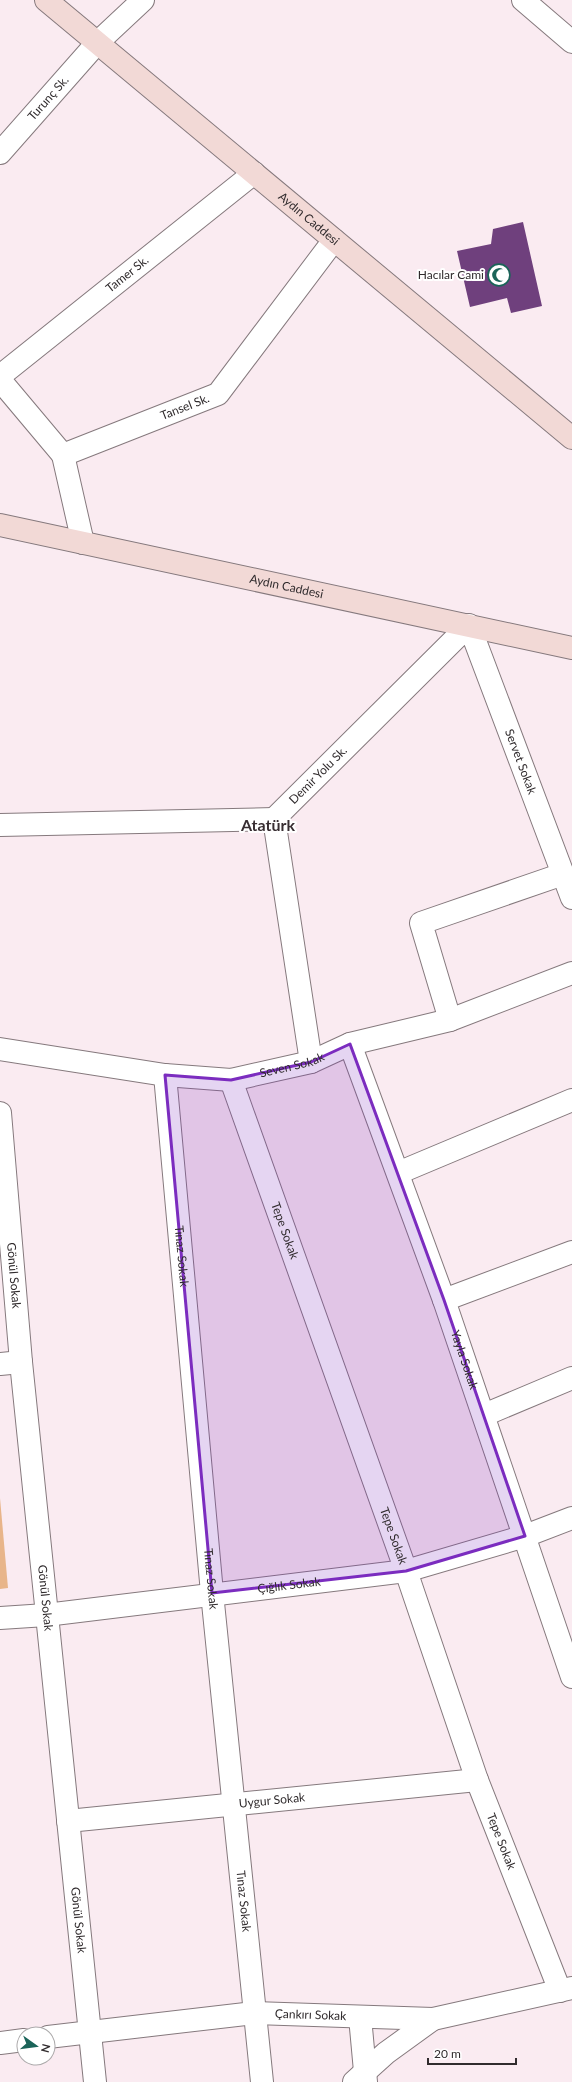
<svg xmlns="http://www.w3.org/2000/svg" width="572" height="2082" viewBox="0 0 572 2082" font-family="Lato,sans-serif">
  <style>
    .green { fill: #e8b58a }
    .building { fill: #6f407d }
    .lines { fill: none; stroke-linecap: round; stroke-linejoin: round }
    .street-casing { stroke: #85797d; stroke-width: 24 }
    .secondary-casing { stroke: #85797d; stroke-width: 24 }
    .street { stroke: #fff; stroke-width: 22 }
    .secondary { stroke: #f2d9d6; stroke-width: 22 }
    .marked { fill: #7b2cbf; fill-opacity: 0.2; stroke: #7b2cbf; stroke-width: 3; stroke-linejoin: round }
    .labels { text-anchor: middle; stroke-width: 4; stroke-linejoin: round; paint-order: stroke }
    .street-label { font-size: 12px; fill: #302b2d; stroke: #fff }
    .poi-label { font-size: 12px; fill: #302b2d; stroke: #fff; text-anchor: end }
    .district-label { font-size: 16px; font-weight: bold; fill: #382e32; stroke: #fff }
  </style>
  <rect width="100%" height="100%" fill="#faebf1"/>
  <path class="green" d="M0,1498L8,1588L0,1589Z"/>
  <path class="building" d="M523,222L542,306L511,313L507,298L470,307L457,251L491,244L493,229Z"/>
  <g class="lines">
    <g class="street-casing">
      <g id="street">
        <path d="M523,0L572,42"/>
        <path id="s1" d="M0,153L97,43L143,0"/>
        <path id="s2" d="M0,376L254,173"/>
        <path id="s3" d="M0,380L63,455L218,394L334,240"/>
        <path d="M63,455L83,543"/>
        <path d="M0,825L274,819"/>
        <path d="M450,1020L421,923L563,874"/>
        <path id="s4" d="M350,1044L444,1300L572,1677"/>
        <path id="s5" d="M0,1049L165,1075L231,1080L311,1062L350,1044L450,1020L572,973"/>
        <path id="s6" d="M311,1062L274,819L469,625L572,898"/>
        <path id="s7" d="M165,1075L212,1593L262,2082"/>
        <path id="s8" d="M231,1080L406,1571L477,1780L560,1991"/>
        <path id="s9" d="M0,1113L21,1362L95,2082"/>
        <path d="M398,1173L572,1100"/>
        <path d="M444,1300L572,1252"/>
        <path d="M0,1364L21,1362"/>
        <path d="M484,1415L572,1378"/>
        <path id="s10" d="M0,1618L46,1615L406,1571L525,1536L572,1518"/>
        <path id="s11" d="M68,1821L477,1780"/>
        <path d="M360,2017L366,2082"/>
        <path id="s12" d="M48,2037L254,2013L433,2019L572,1988"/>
        <path d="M0,2043L24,2040"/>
        <path d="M354,2082L386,2053L433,2019"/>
      </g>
    </g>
    <g class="secondary-casing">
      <g id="secondary">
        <path id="s13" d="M46,0L572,438"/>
        <path id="s14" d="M0,525L572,648"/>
      </g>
    </g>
    <use href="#street" class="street"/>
    <use href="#secondary" class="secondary"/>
  </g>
  <path class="marked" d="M350,1044L444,1300L525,1536L406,1571L212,1593L165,1075L231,1080L311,1062Z"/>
  <defs>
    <g id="mosque-ring" transform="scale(1.15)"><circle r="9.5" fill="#fff" stroke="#1b6459" stroke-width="1.5"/><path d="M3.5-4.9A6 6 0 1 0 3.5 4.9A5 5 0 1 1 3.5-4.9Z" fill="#1b6459"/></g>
  </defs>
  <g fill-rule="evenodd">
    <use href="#mosque-ring" x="499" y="275"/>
  </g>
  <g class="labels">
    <g class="street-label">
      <text dy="4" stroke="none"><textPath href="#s1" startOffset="73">Turunç Sk.</textPath></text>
      <text dy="4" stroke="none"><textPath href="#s13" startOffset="342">Aydın Caddesi</textPath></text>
      <text dy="4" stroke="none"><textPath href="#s2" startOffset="163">Tamer Sk.</textPath></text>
      <text dy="4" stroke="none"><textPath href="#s3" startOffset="229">Tansel Sk.</textPath></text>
      <text dy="4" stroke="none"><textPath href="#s14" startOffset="293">Aydın Caddesi</textPath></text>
      <text dy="4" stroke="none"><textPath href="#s6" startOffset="667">Servet Sokak</textPath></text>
      <text dy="4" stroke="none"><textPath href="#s6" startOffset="308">Demir Yolu Sk.</textPath></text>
      <text dy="4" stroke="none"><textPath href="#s5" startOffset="296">Seven Sokak</textPath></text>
      <text dy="4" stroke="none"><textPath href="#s8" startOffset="160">Tepe Sokak</textPath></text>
      <text dy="4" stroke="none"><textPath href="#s7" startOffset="182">Tınaz Sokak</textPath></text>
      <text dy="4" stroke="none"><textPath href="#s9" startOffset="163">Gönül Sokak</textPath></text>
      <text dy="4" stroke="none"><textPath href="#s4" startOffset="336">Yayla Sokak</textPath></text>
      <text dy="4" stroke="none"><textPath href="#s8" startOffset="484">Tepe Sokak</textPath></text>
      <text dy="4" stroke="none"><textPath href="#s7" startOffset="506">Tınaz Sokak</textPath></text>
      <text dy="4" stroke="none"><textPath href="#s10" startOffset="291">Çığlık Sokak</textPath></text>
      <text dy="4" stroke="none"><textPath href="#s9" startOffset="487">Gönül Sokak</textPath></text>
      <text dy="4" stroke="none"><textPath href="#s11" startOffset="205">Uygur Sokak</textPath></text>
      <text dy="4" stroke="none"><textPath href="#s8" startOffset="808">Tepe Sokak</textPath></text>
      <text dy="4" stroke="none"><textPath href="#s7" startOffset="830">Tınaz Sokak</textPath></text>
      <text dy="4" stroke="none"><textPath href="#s9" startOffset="811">Gönül Sokak</textPath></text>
      <text dy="4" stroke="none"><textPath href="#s12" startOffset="264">Çankırı Sokak</textPath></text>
    </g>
    <g class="poi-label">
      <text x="484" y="279">Hacılar Cami</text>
    </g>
    <g class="district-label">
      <text x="268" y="831">Atatürk</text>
    </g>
  </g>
  <g transform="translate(36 2046) rotate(104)"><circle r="19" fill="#ffffff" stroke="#acaaab"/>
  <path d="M0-3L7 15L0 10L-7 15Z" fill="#1b6459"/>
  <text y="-6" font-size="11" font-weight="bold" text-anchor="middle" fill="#302b2d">N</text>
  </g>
  <path d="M428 2058v6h88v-6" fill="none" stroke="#302b2d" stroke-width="2"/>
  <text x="434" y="2058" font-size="12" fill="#302b2d" stroke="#ffffff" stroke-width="3" paint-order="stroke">20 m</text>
</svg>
